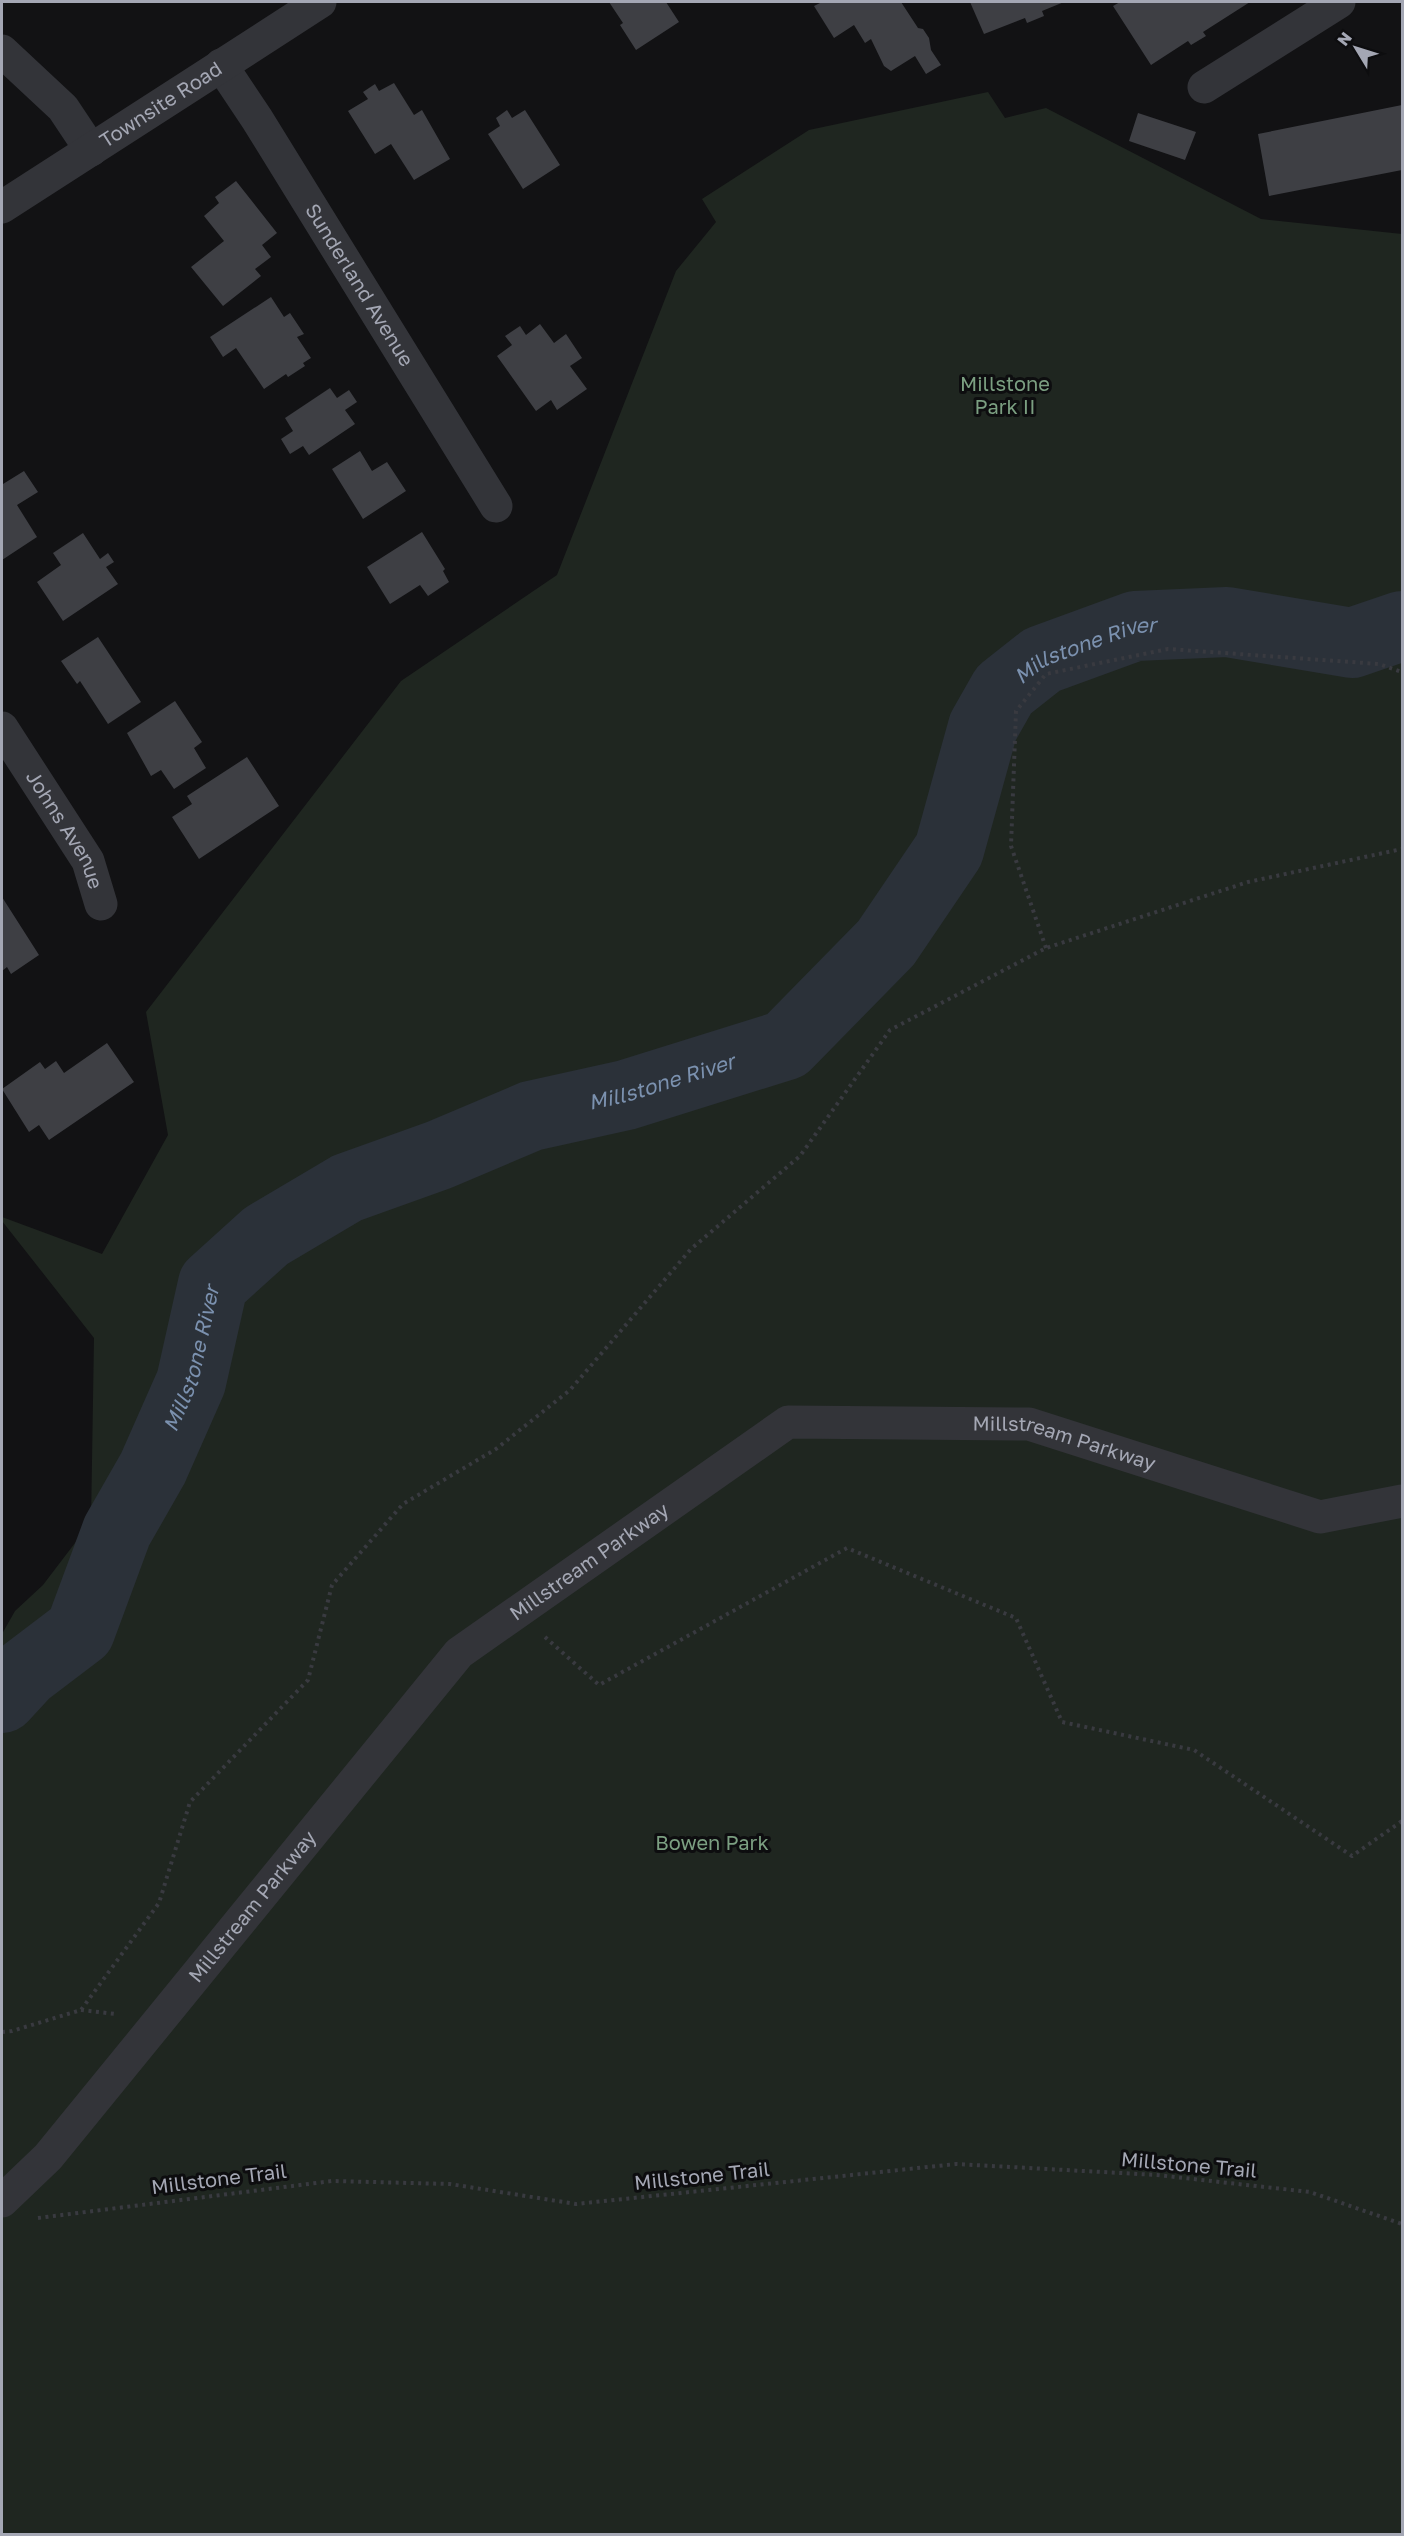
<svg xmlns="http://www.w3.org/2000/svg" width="1404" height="2536" viewBox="0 0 1404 2536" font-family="'Golos Text',sans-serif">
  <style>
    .green { fill: #1f2620 }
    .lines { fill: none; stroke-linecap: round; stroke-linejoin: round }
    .river { stroke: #2b3139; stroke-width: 70 }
    .building { fill: #3e3f44 }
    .path { stroke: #393a40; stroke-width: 4; stroke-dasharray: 3 4.5; stroke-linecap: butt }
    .minor { stroke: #333439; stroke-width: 33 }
    .labels { text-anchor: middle; stroke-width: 6; stroke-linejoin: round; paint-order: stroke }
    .street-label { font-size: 20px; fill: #a4a7b4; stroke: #0d0d0f }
    .park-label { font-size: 20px; fill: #7b9f81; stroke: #0d0d0f }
    .water-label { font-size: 21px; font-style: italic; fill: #7b91af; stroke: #0d0d0f }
  </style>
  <rect width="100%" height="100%" fill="#121214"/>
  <path class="green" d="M988,92L1005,118L1046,108L1261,219L1402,234V2534H2V1634L15,1611L43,1585L91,1522L94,1338L2,1221V1217L102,1254L168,1135L146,1012L401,681L557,575L676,271L716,222L702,199L809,130Z"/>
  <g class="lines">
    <path class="river" id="s1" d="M2,1698L26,1672L80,1631L117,1531L153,1468L191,1382L213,1284L266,1236L347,1188L439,1155L531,1116L626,1095L786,1045L886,943L949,850L983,727L1004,690L1042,660L1135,626L1227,622L1352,643L1402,626"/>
  </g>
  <path class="building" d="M609,2H666L679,22L636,50L620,25L623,23Z
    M822,2H901L918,28L923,29L929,38L931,50L941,65L926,74L915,56L891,71L884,66L871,39L865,43L854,25L834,38L814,6Z
    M970,2H1064L1042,11L1044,16L1027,23L1025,18L984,34Z
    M1120,2H1250L1203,32L1206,36L1191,45L1188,41L1151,65L1113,6Z
    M394,83L414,115L422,110L450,159L414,180L391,144L375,154L348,111L368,99L363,92L375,84L379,91Z
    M1402,105V170L1269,196L1258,134Z
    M507,110L512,118L525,110L560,165L523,189L488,134L500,126L496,118Z
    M1138,113L1196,132L1185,160L1129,141Z
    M236,181L277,233L262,245L271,257L255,269L261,276L223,306L191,267L224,241L204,216L219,203L215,197Z
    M271,297L284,317L290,313L304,334L297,337L311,358L303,363L305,366L288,377L286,374L264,389L236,348L223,357L210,337Z
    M540,324L554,343L566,334L582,358L570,366L587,389L557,410L551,400L536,411L497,356L512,345L505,336L520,326L526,335Z
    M330,388L337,398L349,390L357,402L345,410L355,424L309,455L303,446L290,454L281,439L293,431L285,418Z
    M360,451L372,471L387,462L406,491L363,519L332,469Z
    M24,471L38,492L17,505L37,537L2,560V480L3,484Z
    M422,532L445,569L443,571L449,582L428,596L420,585L390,604L367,567Z
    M83,533L100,559L108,553L114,562L106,567L118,584L63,621L37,582L61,565L53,553Z
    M98,637L141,702L108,724L80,681L77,684L61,661Z
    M175,701L202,742L194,748L206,768L174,789L161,770L151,776L127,733Z
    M247,757L279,806L199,859L172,817L192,804L187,796Z
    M2,897L39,955L11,974L7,967L2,971Z
    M107,1043L134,1082L49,1140L39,1125L29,1132L2,1089L40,1062L45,1069L56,1061L64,1073Z"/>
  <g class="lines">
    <path class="path" d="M1046,948L1011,846L1016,711L1046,674L1168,649L1379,664L1402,672
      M545,1637L599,1685L847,1548L1016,1618L1062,1722L1194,1750L1352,1856L1402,1821
      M81,2010L116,2014
      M2,2032L12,2031L81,2010L159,1903L190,1802L308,1680L332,1585L403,1504L496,1449L570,1390L691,1249L800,1156L890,1030L1046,948L1248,882L1402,849
      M38,2218L332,2181L450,2184L576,2204L956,2164L1157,2175L1310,2192L1402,2224"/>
    <g class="minor">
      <path d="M2,51L63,108L91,150"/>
      <path id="s2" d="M221,65L257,119L496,506"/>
      <path d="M1204,87L1339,2"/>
      <path id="s3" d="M2,207L320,2"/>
      <path id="s4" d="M2,728L88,861L101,904"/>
      <path id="s5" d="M2,2201L48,2157L459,1653L788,1422L1029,1424L1320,1517L1402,1501"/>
    </g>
  </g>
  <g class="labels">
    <g class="street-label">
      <text dy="7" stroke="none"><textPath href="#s3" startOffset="189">Townsite Road</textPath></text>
      <text dy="7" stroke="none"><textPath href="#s2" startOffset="260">Sunderland Avenue</textPath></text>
      <text dy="7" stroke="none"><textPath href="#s4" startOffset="120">Johns Avenue</textPath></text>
      <text dy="7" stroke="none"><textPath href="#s5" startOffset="1395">Millstream Parkway</textPath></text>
      <text dy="7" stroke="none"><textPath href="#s5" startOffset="873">Millstream Parkway</textPath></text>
      <text dy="7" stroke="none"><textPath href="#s5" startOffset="387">Millstream Parkway</textPath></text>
      <text transform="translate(1189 2165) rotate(5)" y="7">Millstone Trail</text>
      <text transform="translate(702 2176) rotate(-6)" y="7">Millstone Trail</text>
      <text transform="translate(219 2179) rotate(-7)" y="7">Millstone Trail</text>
    </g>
    <g class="park-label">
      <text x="1005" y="391">Millstone<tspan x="1005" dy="23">Park II</tspan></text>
      <text x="712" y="1850">Bowen Park</text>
    </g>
    <g class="water-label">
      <text dy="7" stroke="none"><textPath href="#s1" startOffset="1623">Millstone River</textPath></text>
      <text dy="7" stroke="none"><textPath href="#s1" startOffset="975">Millstone River</textPath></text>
      <text dy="7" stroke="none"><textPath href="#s1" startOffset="399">Millstone River</textPath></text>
    </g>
  </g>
  <rect width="1404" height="2536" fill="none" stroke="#a4a7b4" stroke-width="6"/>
  <g transform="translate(1356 48) rotate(308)" stroke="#0d0d0f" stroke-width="4.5" paint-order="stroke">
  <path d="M0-4.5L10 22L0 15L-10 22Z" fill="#a4a7b4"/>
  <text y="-9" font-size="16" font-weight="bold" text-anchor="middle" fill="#a4a7b4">N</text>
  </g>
</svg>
